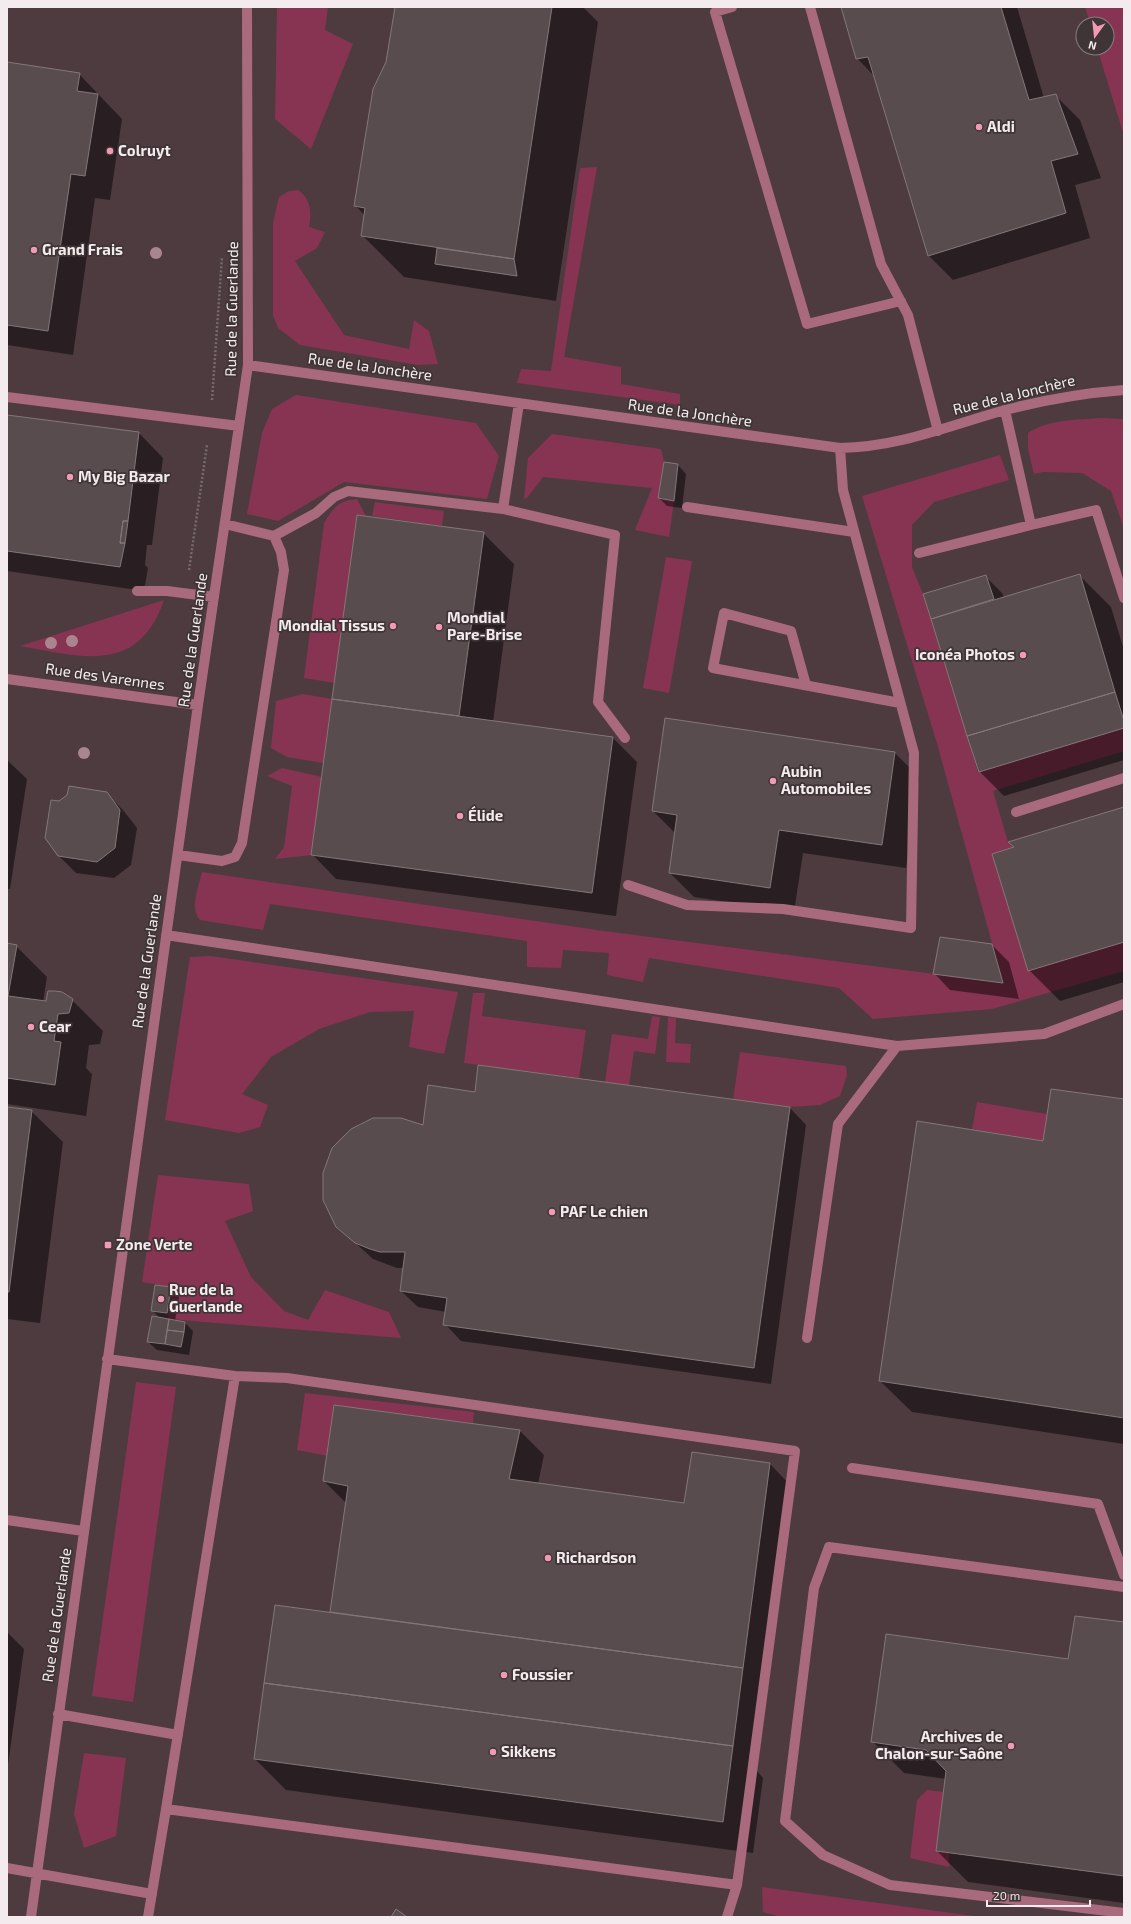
<svg xmlns="http://www.w3.org/2000/svg" width="1131" height="1924" viewBox="0 0 1131 1924" font-family="'Exo 2',sans-serif">
  <style>
    .built { fill: #4d3b40 }
    .green { fill: #873452 }
    .shadow { fill: #0007 }
    .building { fill: #584c4f; stroke: #84777a }
    .lines { fill: none; stroke-linecap: round; stroke-linejoin: round }
    .path { stroke: #756b6d; stroke-width: 2.5; stroke-dasharray: 2 2; stroke-linecap: butt }
    .minor { stroke: #aa6a7e; stroke-width: 10 }
    .tree { fill: #a9868f }
    .poi-dot { fill: #f19ab4; stroke: #3f3436; stroke-width: 1.5 }
    .labels { text-anchor: middle; stroke-width: 3.5; stroke-linejoin: round; paint-order: stroke }
    .poi-label { font-size: 15px; font-weight: bold; fill: #f3ebed; stroke: #3f3436; text-anchor: start }
    .street-label { font-size: 15px; fill: #f3ebed; stroke: #3f3436 }
  </style>
  <rect width="100%" height="100%" fill="#3f3436"/>
  <path class="built" d="M7,7H1085L1090,24H1083V48H1097L1124,136V1917H7Z"/>
  <path class="green" d="M277,7H328L325,30L353,44L311,149L275,119Z
    M1085,7H1124V136L1097,48H1107V24H1090Z
    M597,167L564,357L621,367V384L680,394V405L517,383L521,369L551,371L580,168Z
    M298,190C311,199 312,212 309,227L325,232L317,248L295,261L344,335L409,349L414,320L429,331L438,364L418,365L300,345L278,328L273,315V223L279,197L289,191Z
    M296,395L476,423L499,456L487,499L344,482L278,521L247,514L262,433L272,409Z
    M1101,418L1124,419V529L1111,491L1082,473L1043,472L1034,474L1028,449V433C1049,419 1076,420 1101,418Z
    M552,434L661,449L664,462L658,498L674,501L669,537L635,530L652,488L543,477L527,498L524,499L528,458Z
    M1000,455L1009,480L934,502L912,525V567L923,594L978,772L1124,728V751L993,791L1008,842L1014,847L992,854L1028,970L1124,942V971L992,1009L873,1019L839,988L649,958L643,982L607,975L609,953L563,950L561,968L527,967V941L270,904L263,930L200,920C189,908 199,886 202,872L604,931L1003,983L938,747L862,496Z
    M357,499L366,516L357,515L335,683L304,678L324,523C333,508 339,500 357,499Z
    M375,502L444,511L442,526L372,516Z
    M666,557L692,561L669,693L643,688Z
    M164,600C138,675 83,657 20,646Z
    M303,694L332,699L323,763L287,757L271,748L276,701Z
    M282,768L322,777L311,855L275,859L284,847L292,786L267,776Z
    M211,956L458,992L444,1054L409,1047L414,1011L370,1012L319,1029L271,1057L242,1094L268,1105L260,1127L239,1133L165,1120L190,957Z
    M473,993H485L482,1016L586,1030L579,1078L464,1063Z
    M652,1016L660,1017L655,1054L634,1051L629,1085L605,1082L612,1034L648,1039Z
    M668,1017L676,1018L675,1043L691,1044L690,1063L666,1062Z
    M740,1052L846,1066L847,1075L840,1096L820,1105L790,1107L733,1100Z
    M977,1102L1047,1114L1043,1141L972,1129Z
    M158,1175L249,1184L253,1211L225,1221L251,1277L284,1311L308,1320L325,1290L389,1312L401,1338L169,1319L167,1313L171,1287L142,1282Z
    M136,1382L176,1387L133,1702L92,1696Z
    M305,1393L474,1412L473,1423L334,1405L328,1456L297,1450Z
    M84,1753L126,1758L116,1836L84,1848L74,1814Z
    M927,1790L944,1792L936,1851L949,1853V1867L910,1858L917,1800Z
    M762,1887L981,1917H781L763,1912Z"/>
  <path class="shadow" d="M396,7H583L598,22L556,301L404,277L362,235L365,216L356,206L387,63Z
    M842,7H1017L1044,98L1055,95L1080,120L1101,178L1075,185L1090,238L953,280L929,256L876,78L857,58Z
    M7,63L79,74L122,119L110,200L95,198L73,355L7,345Z
    M7,416L139,433L163,458L152,545H147L145,565L148,568L144,591L7,571Z
    M664,463L678,465L686,474L682,508L667,506L659,498Z
    M358,516L483,533L514,564L493,722L613,738L637,762L616,916L336,879L312,854Z
    M1080,576L1111,607L1124,650V760L1004,796L979,771L932,619L986,577L1002,593L1004,598Z
    M895,753L919,777L906,868L803,853L794,912L694,897L670,873L675,833L653,811Z
    M7,760L27,779L10,889H7Z
    M106,793L123,810L137,828L131,865L114,878L76,873L59,856V802Z
    M1124,808V982L1060,1001L1029,970Z
    M7,944L16,946L47,977L43,1002L72,1000L103,1031L100,1044L89,1045L86,1068L92,1074L86,1116L7,1104Z
    M992,945L1009,962L1019,999L950,990L934,973Z
    M479,1066L790,1108L806,1125L771,1384L461,1341L445,1324L446,1312L418,1307L401,1291L404,1268H397L373,1259L337,1226L423,1127L476,1093Z
    M1124,1100V1444L912,1412L880,1381L1043,1142Z
    M7,1108L31,1111L63,1142L40,1323L7,1319Z
    M171,1288L179,1296L175,1321L185,1323L193,1331L189,1355L157,1350L148,1342L161,1319L152,1310Z
    M520,1431L544,1455L538,1484L685,1504L693,1453L770,1464L794,1489L757,1771L763,1778L753,1853L286,1790L255,1759L331,1613L347,1504L324,1481Z
    M1124,1623V1903L968,1882L937,1851L946,1779L904,1773L872,1741L1069,1660Z
    M7,1632L24,1649L7,1772Z"/>
  <path class="building" d="M395,7H552L514,259L361,236L365,208L354,206L373,89L386,62Z
    M841,7H1001L1029,100L1056,94L1078,154L1051,161L1066,213L928,256L868,57L856,59Z
    M7,62L80,73L77,91L98,94L85,176L71,174L48,331L7,325Z
    M437,248L514,259L517,276L435,264Z
    M7,415L139,432L128,521H123L120,543H125L120,567L7,551Z
    M664,462L678,464L674,501L658,498Z
    M357,515L484,532L459,716L332,699Z
    M123,521H128L125,543H120Z
    M1080,574L1115,692L967,736L931,619Z
    M986,575L994,599L931,619L923,594Z
    M1115,692L1124,721V728L979,772L967,736Z
    M332,699L613,737L592,893L311,855Z
    M665,718L895,752L882,845L779,830L770,888L669,873L677,815L652,811Z
    M69,786L107,792L120,810L115,848L97,862L58,856L45,838L51,800L59,801L67,795Z
    M1124,807V942L1028,971L992,854L1014,847L1008,842Z
    M940,937L992,944L1003,983L933,974Z
    M7,943L17,945L8,996L46,1001L48,991H55L62,992L73,999L69,1013L58,1014L54,1041L61,1042L55,1085L7,1078Z
    M478,1065L790,1107L754,1368L443,1325L447,1298L400,1291L405,1252H380L370,1249L355,1243L336,1227L323,1200V1173L332,1148L351,1129L373,1118H401L423,1125L428,1085L475,1092Z
    M1051,1089L1124,1099V1418L879,1381L917,1121L1043,1141Z
    M7,1107L32,1110L9,1292H7Z
    M155,1285L171,1287L167,1313L151,1311Z
    M152,1316L169,1319L165,1344L147,1342Z
    M169,1319L185,1322L184,1332L167,1330Z
    M167,1330L184,1332L181,1347L165,1344Z
    M334,1405L520,1430L509,1479L684,1503L692,1452L770,1463L743,1668L330,1612L348,1486L323,1481Z
    M275,1605L743,1668L733,1746L264,1683Z
    M1075,1616L1124,1622V1876L936,1851L946,1771L926,1750L871,1742L886,1634L1068,1659Z
    M264,1683L733,1746L723,1822L254,1759Z
    M396,1909L407,1917H391Z"/>
  <g class="lines">
    <path class="path" d="M212,400L222,257
      M189,570L207,445"/>
    <path class="minor" d="M732,7L715,12L807,324L901,301
      M810,7L881,264L908,315L938,431
      M248,365L840,448C899,447 948,426 1005,410C1044,400 1084,393 1124,390
      M7,397L239,426
      M519,403L503,509L615,535L598,702L625,738
      M687,507L854,532
      M1031,525L1096,510L1124,598
      M274,536L316,513L334,497L348,491L503,509
      M919,553L1031,525L1005,410
      M137,591H167L214,597
      M7,679L198,705
      M806,685L791,631L724,613L713,668L900,703
      M1016,812L1124,778
      M178,855L222,861L235,857L242,843L284,570L281,552L274,536L225,524
      M628,885L687,905L783,909L911,928L914,753L843,490L840,448
      M166,935L897,1046L1044,1034L1124,1004
      M807,1338L838,1124L897,1046
      M107,1359L235,1376L287,1378L795,1451L737,1885L166,1809L148,1917
      M852,1468L1098,1504L1124,1575
      M7,1520L83,1531
      M1124,1587L829,1547L814,1588L785,1821L823,1855L890,1885L1124,1913
      M58,1714L178,1735
      M166,1809L235,1376
      M7,1868L152,1894
      M31,1917L198,705L248,365L247,7
      M727,1917L737,1885"/>
  </g>
  <g class="tree">
    <circle cx="156" cy="253" r="6"/>
    <circle cx="72" cy="641" r="6"/>
    <circle cx="51" cy="643" r="6"/>
    <circle cx="84" cy="753" r="6"/>
  </g>
  <g class="poi-dot">
    <circle cx="979" cy="127" r="4"/>
    <circle cx="110" cy="151" r="4"/>
    <circle cx="34" cy="250" r="4"/>
    <circle cx="70" cy="477" r="4"/>
    <circle cx="393" cy="626" r="4"/>
    <circle cx="439" cy="627" r="4"/>
    <circle cx="1023" cy="655" r="4"/>
    <circle cx="773" cy="781" r="4"/>
    <circle cx="460" cy="816" r="4"/>
    <circle cx="31" cy="1027" r="4"/>
    <circle cx="552" cy="1212" r="4"/>
    <rect x="104" y="1241" width="8" height="8" rx="2"/>
    <circle cx="161" cy="1299" r="4"/>
    <circle cx="548" cy="1558" r="4"/>
    <circle cx="504" cy="1675" r="4"/>
    <circle cx="1011" cy="1746" r="4"/>
    <circle cx="493" cy="1752" r="4"/>
  </g>
  <g class="labels">
    <g class="poi-label">
      <text x="987" y="132">Aldi</text>
      <text x="118" y="156">Colruyt</text>
      <text x="42" y="255">Grand Frais</text>
      <text x="78" y="482">My Big Bazar</text>
      <text x="447" y="623">Mondial<tspan x="447" dy="17">Pare-Brise</tspan></text>
      <text x="385" y="631" text-anchor="end">Mondial Tissus</text>
      <text x="1015" y="660" text-anchor="end">Iconéa Photos</text>
      <text x="781" y="777">Aubin<tspan x="781" dy="17">Automobiles</tspan></text>
      <text x="468" y="821">Élide</text>
      <text x="39" y="1032">Cear</text>
      <text x="560" y="1217">PAF Le chien</text>
      <text x="116" y="1250">Zone Verte</text>
      <text x="169" y="1295">Rue de la<tspan x="169" dy="17">Guerlande</tspan></text>
      <text x="556" y="1563">Richardson</text>
      <text x="512" y="1680">Foussier</text>
      <text x="1003" y="1742" text-anchor="end">Archives de<tspan x="1003" dy="17">Chalon-sur-Saône</tspan></text>
      <text x="501" y="1757">Sikkens</text>
    </g>
    <g class="street-label">
      <text transform="translate(232 309) rotate(-89)" y="5">Rue de la Guerlande</text>
      <text transform="translate(370 367) rotate(8)" y="5">Rue de la Jonchère</text>
      <text transform="translate(1014 395) rotate(-14)" y="5">Rue de la Jonchère</text>
      <text transform="translate(690 413) rotate(8)" y="5">Rue de la Jonchère</text>
      <text transform="translate(193 640) rotate(-82)" y="5">Rue de la Guerlande</text>
      <text transform="translate(105 677) rotate(8)" y="5">Rue des Varennes</text>
      <text transform="translate(147 961) rotate(-82)" y="5">Rue de la Guerlande</text>
      <text transform="translate(57 1615) rotate(-82)" y="5">Rue de la Guerlande</text>
    </g>
  </g>
  <rect width="1131" height="1924" fill="none" stroke="#f3ebed" stroke-width="16"/>
  <g transform="translate(1095 36) rotate(195)"><circle r="19" fill="#3f3436" stroke="#877d7f"/>
  <path d="M0-3L7 15L0 10L-7 15Z" fill="#f19ab4"/>
  <text y="-6" font-size="11" font-weight="bold" text-anchor="middle" fill="#f3ebed">N</text>
  </g>
  <path d="M987 1900v6h103v-6" fill="none" stroke="#f3ebed" stroke-width="2"/>
  <text x="993" y="1900" font-size="12" fill="#f3ebed" stroke="#3f3436" stroke-width="3" paint-order="stroke">20 m</text>
</svg>
